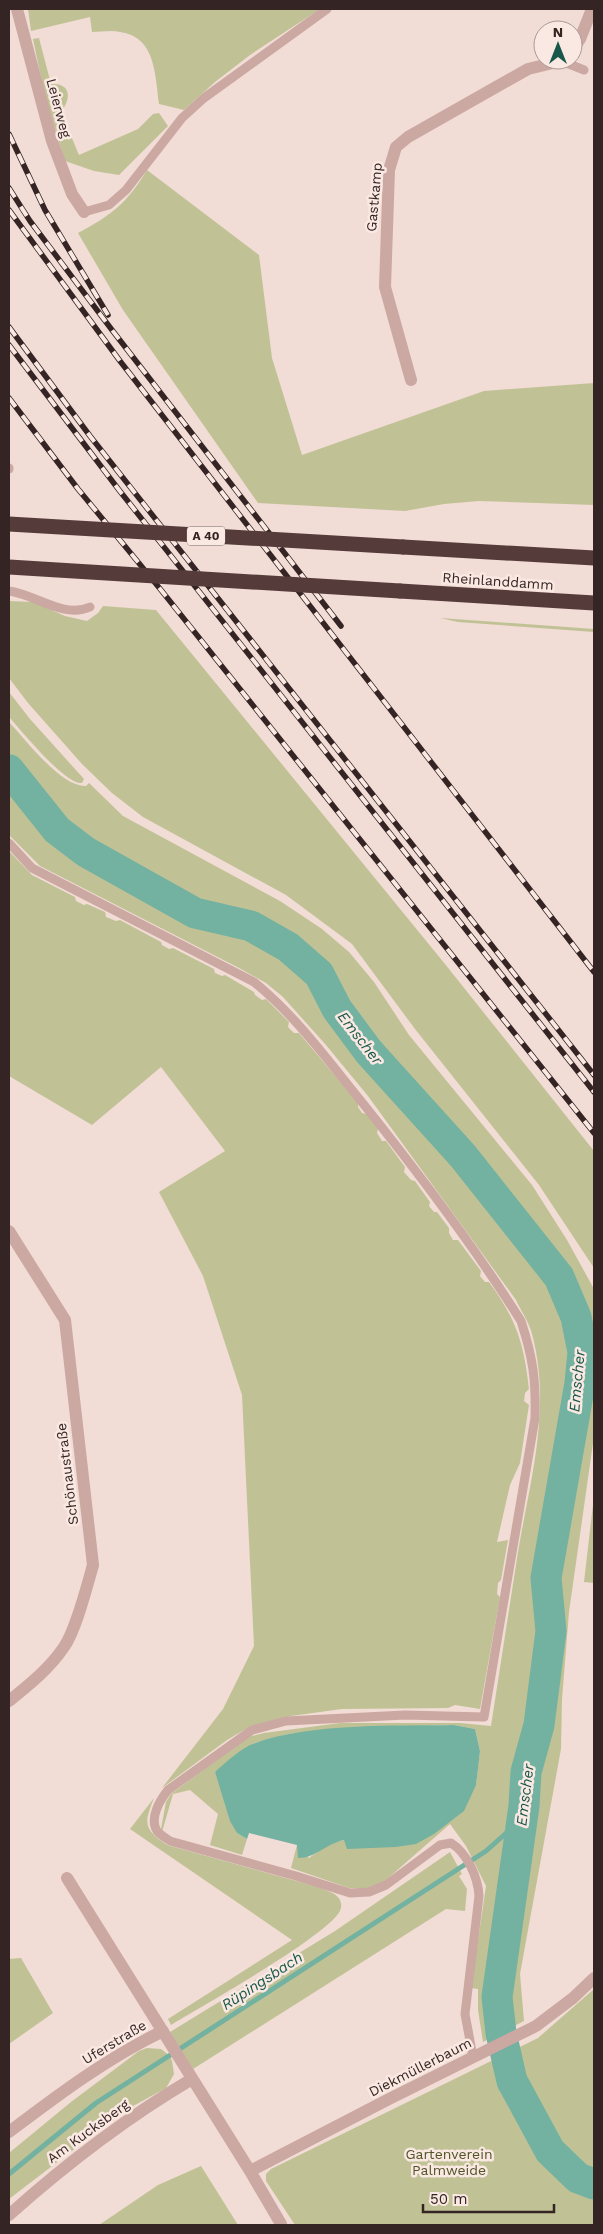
<svg xmlns="http://www.w3.org/2000/svg" width="603" height="2234" viewBox="0 0 603 2234" font-family="'Work Sans',sans-serif">
  <style>
    .green { fill: #c0c295 }
    .water { fill: #73b1a1 }
    .lines { fill: none; stroke-linecap: round; stroke-linejoin: round }
    .stream { stroke: #73b1a1; stroke-width: 5 }
    .river { stroke: #73b1a1; stroke-width: 31 }
    .service { stroke: #cba8a1; stroke-width: 9 }
    .minor { stroke: #cba8a1; stroke-width: 12 }
    .motorway { stroke: #563b3b; stroke-width: 15 }
    .rail-casing { stroke: #342524; stroke-width: 5.5 }
    .rail { stroke: #fae8e2; stroke-width: 4; stroke-dasharray: 11; stroke-linecap: butt }
    .motorway-bridge { stroke: #563b3b; stroke-width: 15 }
    .labels { text-anchor: middle; stroke-width: 5; stroke-linejoin: round; paint-order: stroke }
    .shield { fill: #fae8e2; stroke: #6f605d; stroke-width: 1 }
    .shield-label { font-size: 12px; font-weight: bold; fill: #342524 }
    .street-label { font-size: 14px; fill: #342524; stroke: #fae8e2 }
    .park-label { font-size: 14px; fill: #515427; stroke: #fae8e2 }
    .water-label { font-size: 15px; font-style: italic; fill: #18584a; stroke: #fae8e2 }
  </style>
  <rect width="100%" height="100%" fill="#f2dcd6"/>
  <path class="green" d="M28,9H320L250,55L215,82L184,110L159,104C155,75 156,37 120,32C111,30 101,32 92,32L90,17L31,31Z
    M39,38L51,84C72,83 71,99 61,112L79,155L138,129L153,114L159,113L168,126L119,175L94,171L65,161L45,97L33,39Z
    M147,170L259,255L272,358L302,455L484,391L594,383V505L479,501L444,504L405,511L258,503L123,310L78,233C112,215 127,203 147,170Z
    M9,601L33,602L65,616L87,621L98,613L103,606L156,610L445,964L594,1151V1268L539,1185L415,1029L352,944L286,895L143,817L112,793L82,764L28,703L9,678Z
    M440,618L594,629V632L458,622Z
    M9,692L30,719L84,779L82,783C65,785 21,730 9,717Z
    M9,722C26,740 61,787 86,786L89,783L123,816L280,901L322,929L349,952L374,982L409,1035L532,1185L567,1240L594,1289V1436L569,1612L562,1699L561,1749L520,1974L524,2021L483,2042L478,2010V1989L471,1988L486,1886L466,1846L450,1824L386,1880L372,1888H349L291,1868L297,1845L309,1858L330,1843L344,1840L374,1847H396L476,1785L480,1751L475,1729L454,1725L411,1726L335,1729L288,1734L254,1743L215,1772L237,1833L247,1839L242,1855L210,1845L218,1814L190,1790L173,1794L162,1832L161,1829L166,1802L171,1794L248,1737L264,1733L340,1723H460L491,1726C500,1668 509,1610 518,1552C530,1480 552,1408 532,1334C529,1322 521,1311 516,1300L368,1096L326,1045L283,997L266,983L239,968L40,866L9,835Z
    M10,852L32,875L75,897L76,901L84,905L87,904L105,912L106,917L116,921L120,920L161,942L162,945L169,949L173,948L214,969L215,973L222,976L225,975L254,992L255,995L262,1000L266,999L289,1022L288,1027L294,1033H299L358,1103V1107L362,1113L367,1114L378,1129L377,1133L382,1141H386L405,1167L404,1172L411,1180L415,1181L430,1202L429,1206L434,1212H437L449,1228V1233L453,1240H458L481,1271L480,1276L485,1282H489C516,1319 524,1343 529,1389L525,1393L524,1401L529,1405L520,1463L510,1485L497,1542L508,1540L501,1580L498,1583L497,1594L500,1597L480,1709L455,1705L448,1708L342,1709L291,1716L251,1726L227,1740L162,1788L223,1709L254,1646L242,1395L203,1276L159,1192L225,1151L161,1067L92,1125L9,1076V853Z
    M594,1496V1583L584,1582Z
    M154,1798C144,1823 143,1829 167,1845L318,1887C329,1892 343,1894 341,1908C337,1931 197,2009 171,2025L168,2019L292,1940L130,1829Z
    M450,1852L462,1874L459,1876L467,1889L465,1911L446,1909L193,2069L170,2032L335,1931Z
    M21,1958L53,2013L9,2044V1959Z
    M594,1989V2225H295L266,2181V2174L271,2169L538,2038Z
    M147,2048L161,2049L170,2056L172,2061L174,2074L166,2088L124,2111L9,2199V2153L71,2102L139,2051Z
    M201,2166L238,2225H99L158,2185Z"/>
  <path class="water" d="M454,1725L475,1729L480,1751L478,1769L476,1785L464,1811L434,1834L416,1844L396,1847L347,1849L344,1840C325,1844 316,1858 298,1858L297,1845L249,1833L247,1839L237,1833L230,1821L215,1772C226,1762 241,1748 255,1743C310,1723 395,1726 454,1725Z"/>
  <g class="lines">
    <path class="stream" d="M9,2174L96,2103L486,1851L512,1828L524,1806"/>
    <path class="river" d="M9,770L57,830L86,852L195,913L251,926L288,947L319,974L337,1009L369,1052L463,1156L559,1277L576,1317L583,1352L580,1383L546,1578L551,1631L539,1725L526,1772L524,1806L497,1997L501,2033L512,2081L550,2151L578,2178L594,2184"/>
    <path class="service" d="M564,62L584,70
      M84,212L109,205L126,190L182,118L204,98L327,9
      M9,468V469
      M9,591C35,594 63,619 90,607
      M9,843L32,868L254,982C298,1018 329,1062 365,1106C420,1175 474,1246 521,1321C533,1358 536,1379 535,1418L484,1717L405,1715L286,1721L252,1730L168,1790C160,1800 149,1818 157,1831C160,1835 166,1838 170,1841L296,1876L350,1893L369,1892L386,1885L440,1845L451,1843C467,1853 478,1877 479,1896L465,2014L473,2057"/>
    <path class="minor" d="M17,9L52,141L72,194L84,212
      M573,49L580,39L592,9
      M411,380L385,287L389,170L396,147L408,137L528,69L565,60
      M9,1231L65,1320L93,1565C87,1586 76,1630 64,1647C50,1668 29,1685 9,1701
      M67,1878L250,2171L281,2224
      M9,2132C58,2095 107,2058 163,2031
      M250,2171L389,2099L536,2026L573,1998L594,1978
      M9,2215C66,2164 126,2118 192,2079"/>
    <path class="motorway" d="M403,547L594,558
      M400,591L594,603"/>
    <g class="rail-casing">
      <path id="rail" d="M9,134L45,210L108,315
        M9,188L30,221L112,330L341,626
        M9,210L120,361L594,972
        M9,327L90,436L594,1075
        M9,345L119,490L594,1092
        M9,398L78,489L161,590L594,1133"/>
    </g>
    <use href="#rail" class="rail"/>
    <path class="motorway-bridge" d="M9,524L403,547
      M9,567L400,591"/>
  </g>
  <g class="labels">
    <rect class="shield" x="187" y="526.5" width="38" height="19" rx="4"/>
    <g class="shield-label">
      <text x="206" y="540">A 40</text>
    </g>
    <g class="street-label">
      <text transform="translate(59 108) rotate(75)" y="5">Leierweg</text>
      <text transform="translate(374 197) rotate(-85)" y="5">Gastkamp</text>
      <text transform="translate(498 581) rotate(4)" y="5">Rheinlanddamm</text>
      <text transform="translate(67 1474) rotate(-97)" y="5">Schönaustraße</text>
      <text transform="translate(114 2042) rotate(-31)" y="5">Uferstraße</text>
      <text transform="translate(420 2067) rotate(-27)" y="5">Diekmüllerbaum</text>
      <text transform="translate(88 2131) rotate(-36)" y="5">Am Kucksberg</text>
    </g>
    <g class="park-label">
      <text x="449" y="2159">Gartenverein<tspan x="449" dy="16">Palmweide</tspan></text>
    </g>
    <g class="water-label">
      <text transform="translate(360 1038) rotate(52)" y="5">Emscher</text>
      <text transform="translate(577 1381) rotate(-85)" y="5">Emscher</text>
      <text transform="translate(525 1795) rotate(-83)" y="5">Emscher</text>
      <text transform="translate(262 1981) rotate(-33)" y="5">Rüpingsbach</text>
    </g>
  </g>
  <rect width="603" height="2234" fill="none" stroke="#342524" stroke-width="20"/>
  <g transform="translate(558 45)"><circle r="24" fill="#fae8e2" stroke="#ab9a96"/>
  <path d="M0-4L9 19L0 12L-9 19Z" fill="#18584a"/>
  <text y="-8" font-size="14" font-weight="bold" text-anchor="middle" fill="#342524">N</text>
  </g>
  <path d="M423 2204v8h131v-8" fill="none" stroke="#342524" stroke-width="2.5"/>
  <text x="430" y="2204" font-size="15" fill="#342524" stroke="#fae8e2" stroke-width="4" paint-order="stroke">50 m</text>
</svg>
